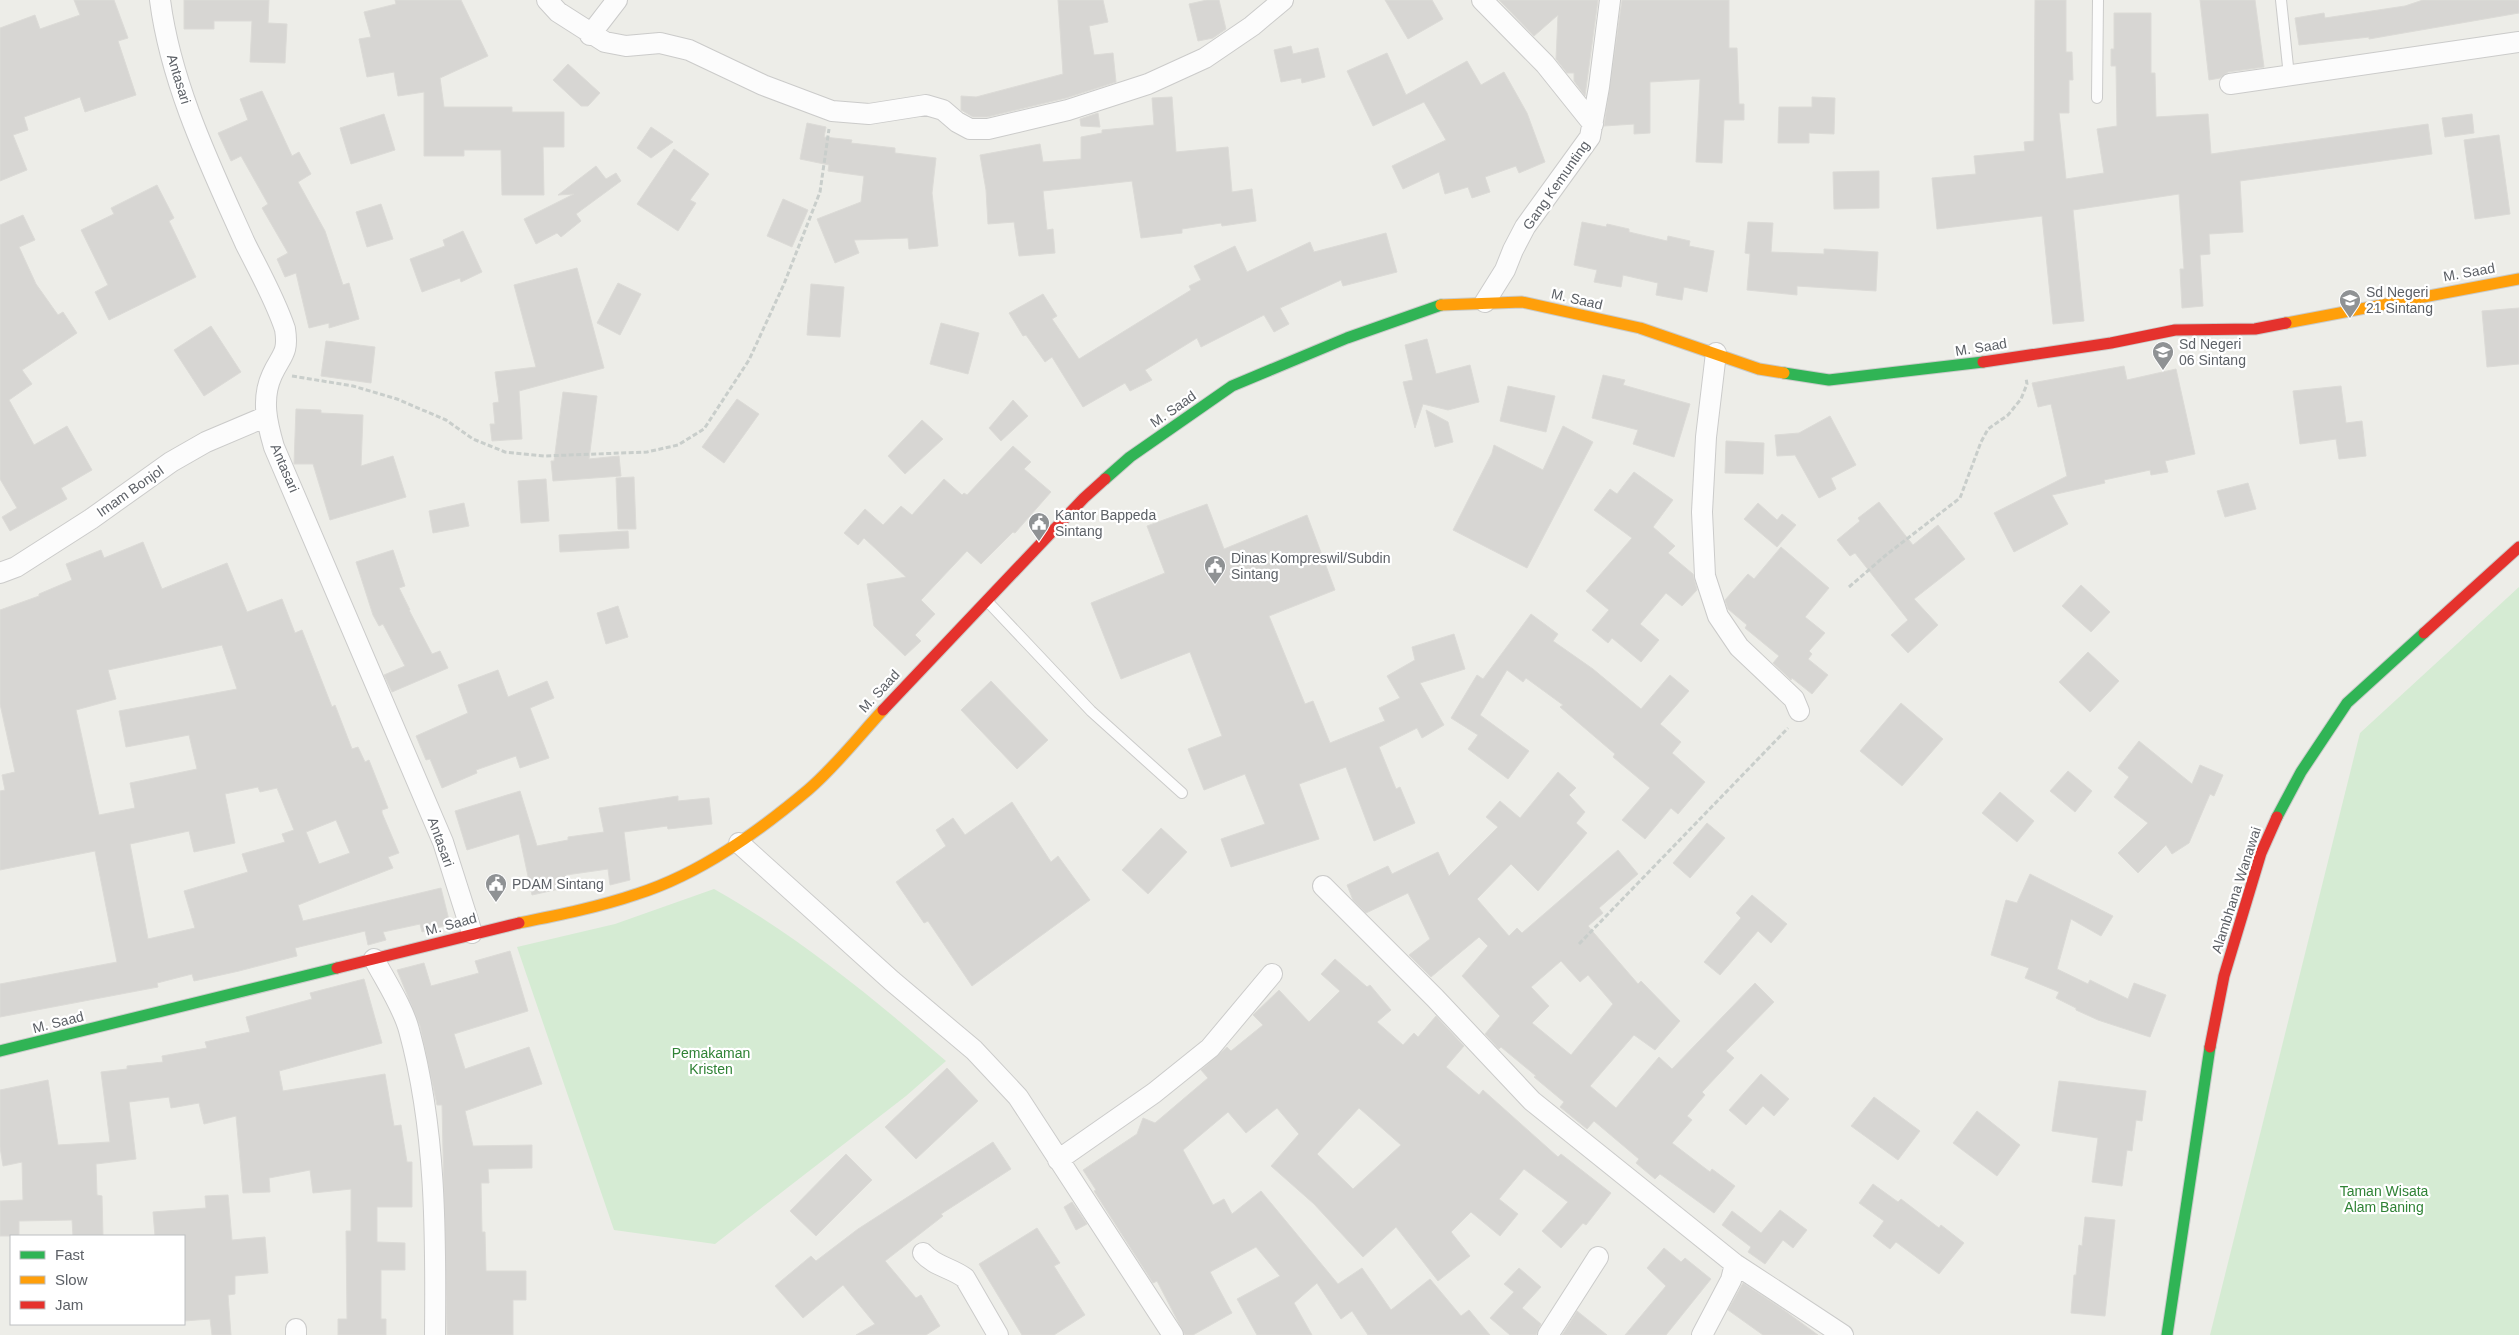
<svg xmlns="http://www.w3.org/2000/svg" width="2519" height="1335" viewBox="0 0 2519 1335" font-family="Helvetica,sans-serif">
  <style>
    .green { fill: #d5ebd3 }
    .building { fill: #d7d6d3; stroke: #dcdbd7; fill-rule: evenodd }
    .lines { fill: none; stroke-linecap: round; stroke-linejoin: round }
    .lane-casing { stroke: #cbcbca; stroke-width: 12 }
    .street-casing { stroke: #cbcbca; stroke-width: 22 }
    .fast-casing { stroke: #c9cac9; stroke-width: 13 }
    .slow-casing { stroke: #c9cac9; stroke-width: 13 }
    .jam-casing { stroke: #c9cac9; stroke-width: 13 }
    .path { stroke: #c9cecb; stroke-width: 3; stroke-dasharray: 5 2.5; stroke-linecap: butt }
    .lane { stroke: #fcfcfc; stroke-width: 10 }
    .street { stroke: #fcfcfc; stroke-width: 20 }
    .fast { stroke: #30b455; stroke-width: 11 }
    .slow { stroke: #ff9f0a; stroke-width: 11 }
    .jam { stroke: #e5322d; stroke-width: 11 }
    .labels { text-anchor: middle; stroke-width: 4.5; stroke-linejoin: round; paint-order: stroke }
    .street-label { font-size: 14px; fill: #5d6167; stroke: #fff }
    .poi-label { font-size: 14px; fill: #5d6167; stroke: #fff; text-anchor: start }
    .park-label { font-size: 14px; fill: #308336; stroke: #fff }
  </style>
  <rect width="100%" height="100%" fill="#edede8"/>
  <path class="green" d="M2519,587V1335H2210L2360,733Z
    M714,889C798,936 873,998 946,1061L906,1096L715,1244L614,1230L517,947L615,924Z"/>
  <path class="building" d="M74,0H114L128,38L118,41L136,95L85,112L80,97L24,117L28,130L13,135L27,170L0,181V28L35,15L40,29L80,15Z
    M184,0H269L268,23L287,24L285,63L250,62L252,21H214V29H184Z
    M395,0H461L488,56L440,78L444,107H512V112H564V147H543L544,195H502L501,150H464V156H424V92L398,96L394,72L367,77L359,39L371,37L364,12L396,4Z
    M1058,0H1103L1108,22L1089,26L1094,55L1113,53L1116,82L1066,98L987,117H973L961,110V96L976,97L1063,74Z
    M1207,0H1219L1226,29L1213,38L1198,41L1189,4Z
    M1385,0H1432L1443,19L1408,39Z
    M1499,0H1598L1585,96L1574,81V73H1567L1556,59L1558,15L1534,36Z
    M1622,0H1729V48H1737L1739,104H1744V120H1724L1722,163L1696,162L1700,79L1650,82V133L1634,134V124L1604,126Z
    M2035,0H2066V52H2072L2073,80H2069V113H2059L2066,179L2104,173L2097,129L2117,126L2116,66H2111V49H2114V13H2151V73H2155L2156,117L2208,114L2211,154L2428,124L2432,154L2240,181L2243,232L2209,234L2210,254L2200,255L2203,306L2182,308L2180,269H2184L2179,194L2073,210L2084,321L2053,324L2042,216L1937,229L1932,178L1976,174L1974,156L2025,151L2024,142L2034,141Z
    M2200,0H2255L2264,67L2228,72L2220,78L2209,80Z
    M2423,0H2519V13L2369,39V37L2299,45L2295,18L2324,13L2325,18L2405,6Z
    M1291,46L1293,54L1318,48L1325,77L1302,83L1301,78L1281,82L1274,50Z
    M1387,53L1406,95L1467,61L1481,85L1504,72L1527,113L1545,162L1519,173L1516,166L1485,177L1490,192L1472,198L1468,187L1445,194L1439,172L1403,189L1392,166L1446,140L1424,102L1373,126L1347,71Z
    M568,64L600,93L588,106H581L553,80Z
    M262,91L292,156L299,152L311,174L298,182L325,231L343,285L349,283L359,319L329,328V323L309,328L296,273L285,277L277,259L288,253L262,208L268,204L241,156L231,161L218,133L248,120L240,99Z
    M1172,97L1176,152L1228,147L1232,192L1252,189L1256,221L1222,226L1221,223L1182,229V233L1141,238L1132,181L1043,191L1047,230L1053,229L1055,253L1019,256L1014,222L988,224L986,190L980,155L1040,144L1043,162L1081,159V137L1102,133V130L1154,125L1152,98Z
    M1812,97L1835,98L1834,134L1809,133V143H1778L1779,107H1812Z
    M1098,113L1100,127L1081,126L1080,119Z
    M384,114L395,150L351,164L340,128Z
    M2472,114L2474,133L2445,137L2442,118Z
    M807,123L826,127L824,137L852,140L851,143L895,148V153L936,158L932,193L938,246L909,249L908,238L854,240L859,253L835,263L817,219L861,202L864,176L828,171L829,165L800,159Z
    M651,127L673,142L651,158L637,148Z
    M2499,135L2510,214L2475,219L2464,140Z
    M674,149L709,174L690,200L696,203L678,231L637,204Z
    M596,166L606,179L616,173L621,181L576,214L581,221L561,237L557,233L536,244L524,219L574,194L558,195Z
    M1879,171V208L1834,209L1833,172Z
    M157,185L174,218L169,221L196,277L109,320L95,292L108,285L81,230L114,214L111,208Z
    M783,199L808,210L792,247L767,236Z
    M381,204L393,239L367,247L356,212Z
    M23,215L35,240L19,247L36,284L58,315L63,312L77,333L22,370L32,384L9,400L34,445L67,426L92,470L61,488L67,499L10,531L2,517L17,508L0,479V225Z
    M1582,222L1606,227L1607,224L1629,229V232L1667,241L1668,236L1690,241L1689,246L1714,251L1707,292L1684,287L1682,300L1656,295L1658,283L1623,275L1621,287L1594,282L1597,270L1574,265Z
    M1748,222L1773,223L1771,252L1824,254V249L1878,252L1876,291L1797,286V295L1747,290L1750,254L1745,253Z
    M463,231L482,272L461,282L460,278L422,292L410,259L445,246L443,240Z
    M1386,233L1397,272L1343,286L1341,280L1280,308L1289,324L1274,332L1264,315L1201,347L1197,338L1145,370L1152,380L1130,391L1125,383L1083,407L1052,357L1045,362L1026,335L1023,336L1009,313L1043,294L1057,316L1052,319L1079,359L1191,290L1189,286L1201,280L1194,266L1235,246L1247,272L1310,242L1314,252Z
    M577,268L604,368L519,391L522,439L492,441L490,424H495L493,403L499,402L495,372L536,367L514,285Z
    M618,283L641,294L620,335L597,323Z
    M811,284L844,287L840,337L807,335Z
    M2519,308V364L2487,367L2482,311Z
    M941,323L979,333L968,374L930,364Z
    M211,326L241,372L204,396L174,350Z
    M1427,339L1436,374L1470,365L1479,402L1448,410L1423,404L1415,428L1403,382L1413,380L1405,345Z
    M326,341L375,347L371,383L321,376Z
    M2124,366L2127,380L2176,369L2195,454L2165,461L2168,472L2151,475L2150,470L2104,480L2105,483L2052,495L2068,524L2014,552L1994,513L2067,476L2051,404L2038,407L2032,383Z
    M1603,375L1625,380L1623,385L1690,404L1674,457L1633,444L1638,430L1592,418Z
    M1508,386L1555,396L1546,432L1500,421Z
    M2341,386L2346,423L2362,421L2366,456L2339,459L2336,439L2300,444L2293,391Z
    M563,392L597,396L589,459L619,456L621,476L553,481L551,461H554Z
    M737,399L759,414L724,463L702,447Z
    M1013,400L1028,416L1001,441L989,428Z
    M296,409L321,410V413L363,415L361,466L393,456L406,497L330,520L313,464H294Z
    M1426,410L1448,422L1453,442L1435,447Z
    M1830,416L1856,465L1831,478L1836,489L1819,498L1795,455L1777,456L1775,435L1799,433Z
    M922,420L943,439L905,474L888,456Z
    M1563,426L1593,442L1527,568L1453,530L1492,453L1494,445L1543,470Z
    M1726,441L1764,443L1763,474L1725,473Z
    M1013,446L1031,462L1024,469L1051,492L1015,533L1013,532L981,564L967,551L921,600L935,614L915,635L921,641L905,656L874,626L867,584L906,577L864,538L858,545L844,533L865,509L883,525L901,506L912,515L944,479L962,495L964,493L967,495Z
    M1634,472L1673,500L1653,527L1675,546L1668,553L1693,574L1697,590L1682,606L1666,593L1640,624L1659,640L1641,662L1612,638L1608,643L1592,630L1609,610L1586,591L1632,538L1594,510L1610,489L1617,494Z
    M634,477L636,529H618L616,478Z
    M546,479L549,521L521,523L518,481Z
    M2248,483L2256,509L2225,517L2217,491Z
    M1879,502L1913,545L1938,525L1965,559L1914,599L1938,625L1908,653L1891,635L1908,620L1855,553L1850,556L1837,540L1860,521L1858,518Z
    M464,503L469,526L433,533L429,511Z
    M1758,503L1777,520L1782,514L1796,525L1777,547L1744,519Z
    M1207,504L1224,549L1307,515L1335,590L1269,616L1305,704L1313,701L1330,743L1385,721L1379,708L1400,698L1387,676L1415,660L1412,647L1454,634L1465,669L1420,683L1444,725L1422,738L1417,728L1379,747L1396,789L1400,787L1415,823L1374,841L1346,767L1299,784L1319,839L1231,867L1221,839L1265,824L1245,774L1204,790L1188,749L1222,736L1190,652L1121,679L1091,603L1165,573L1147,526Z
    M628,531L629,548L560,552L559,535Z
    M143,542L162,589L227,563L247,612L282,599L295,633L302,630L332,707L335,705L352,749L358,747L365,762L369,760L388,808L382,810V813L399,853L388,857L393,868L298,905L303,921L441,888L450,924L422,932L420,924L383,932L386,940L368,945L365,931L295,948L297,956L239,971L194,981L192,974L157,983L158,987L0,1017V984L117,962L95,851L0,870V791L5,790L2,775L15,772L0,704V610L39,596V594L72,580L66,564L101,550L104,558ZM222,645L237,689L119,711L126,747L189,735L197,769L130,783L135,808L99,815L76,710L116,699L108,670ZM258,787L260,792L277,788L294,830L282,834L285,842L242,854L248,872L184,891L195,928L148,939L130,844L189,831L194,852L235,843L225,794ZM336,820L350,853L319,864L306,832Z
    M1781,547L1829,588L1805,617L1825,633L1809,651L1812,654L1808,659L1828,675L1812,694L1792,678L1791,680L1773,663L1779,656L1745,628L1747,625L1728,609L1725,600L1748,574L1754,579Z
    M393,550L405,586L399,588L410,610H409L432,654L440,651L448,668L392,692L384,675L405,666L383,624L379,626L373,615L356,562Z
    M2081,585L2110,612L2091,632L2062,606Z
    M618,606L628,637L606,644L597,613Z
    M1531,614L1558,634L1553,641L1593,669L1641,709L1670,675L1689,691L1660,724L1681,742L1672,753L1705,782L1678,814L1671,808L1645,839L1622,820L1650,788L1613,757L1615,754L1560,707L1563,705L1526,678L1523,682L1507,670L1480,715L1529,751L1508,779L1468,749L1478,735L1451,718L1477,675L1483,679Z
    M2088,652L2119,681L2090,712L2059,682Z
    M498,670L508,697L547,681L554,698L530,708L549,758L520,768L516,756L476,770L477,773L442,788L430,759L426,760L416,736L468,713L458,685Z
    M991,681L1048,740L1017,769L961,710Z
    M1901,703L1943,739L1902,786L1860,751Z
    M2139,741L2192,784L2200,765L2223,775L2214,796L2210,794L2189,843L2172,854L2166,845L2138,873L2118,853L2148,823L2114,797L2129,777L2118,768Z
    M2068,771L2092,791L2075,812L2050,791Z
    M1558,772L1576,788L1569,795L1585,812L1576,823L1587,833L1538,891L1511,864L1477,899L1509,936L1517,928L1522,933L1618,850L1638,874L1599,908L1603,913L1588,926L1638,984L1641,981L1680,1021L1655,1050L1634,1035L1590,1086L1616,1108L1659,1057L1672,1069L1755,983L1774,1002L1726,1051L1734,1058L1702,1092L1705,1095L1687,1116L1692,1120L1672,1143L1710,1172L1712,1169L1735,1186L1714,1213L1660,1174L1655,1179L1636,1163L1639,1159L1594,1121L1587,1129L1560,1107L1564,1102L1534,1077L1536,1076L1501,1047L1499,1049L1485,1034L1500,1016L1462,976L1488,946L1479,937L1431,977L1409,955L1430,939L1408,893L1366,913L1353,900L1347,885L1388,866L1392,874L1438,852L1449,876L1498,827L1486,817L1500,801L1520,818ZM1561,961L1580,982L1588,975L1613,1004L1571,1055L1532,1023L1549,1006L1531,987Z
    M520,791L537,846L568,840V837L604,832L599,808L678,796V801L709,798L712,824L668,829L667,826L624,832L630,880L610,885L608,869L566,875L568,887L532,895L519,834L467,850L455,811Z
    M2000,792L2034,821L2017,842L1982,813Z
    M1012,802L1051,862L1058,856L1090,900L972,986L928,921L924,923L896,882L946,846L936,830L953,818L965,835Z
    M1707,823L1725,838L1690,878L1673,863Z
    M1161,828L1187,852L1148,894L1122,870Z
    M2030,874L2113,916L2101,936L2071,919L2057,969L2088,984L2090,980L2128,999L2134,983L2166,995L2150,1037L2098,1020L2076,1010V1008L2056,998L2059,992L2025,978L2029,968L1991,955L2006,900L2017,903Z
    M1752,895L1787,924L1771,943L1758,931L1720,975L1704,962L1741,918L1736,913Z
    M510,951L528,1011L454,1034L465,1069L529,1047L542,1084L465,1111L473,1146L532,1145V1168L488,1169L489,1183H481L482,1232H485L486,1271H526V1300H513V1335H447L442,1105H437L420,1026L397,970L424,963L431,986L479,973L475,961Z
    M1335,959L1367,987L1370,985L1391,1010L1377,1022L1403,1045L1414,1033L1418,1037L1436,1016L1464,1046L1446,1067L1479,1095L1483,1090L1558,1157L1561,1154L1611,1193L1586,1225L1583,1223L1561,1248L1542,1231L1568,1202L1524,1169L1499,1199L1518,1214L1500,1236L1471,1212L1451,1232L1470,1256L1438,1281L1396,1227L1363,1257L1314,1204L1271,1166L1299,1134L1277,1108L1246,1133L1228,1112L1183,1150L1213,1205L1224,1199L1232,1214L1261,1191L1338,1284L1362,1268L1391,1310L1430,1279L1461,1316L1469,1310L1490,1335H1368L1352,1311L1341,1319L1317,1283L1294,1303L1312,1335H1257L1237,1299L1280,1276L1256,1247L1210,1272L1232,1313L1193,1335H1185L1157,1281L1153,1283L1094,1191L1096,1190L1083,1170L1137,1134L1143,1118L1155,1123L1208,1078L1201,1070L1227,1047L1231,1051L1263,1025L1253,1015L1279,990L1309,1022L1340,991L1321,974ZM1359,1108L1401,1145L1353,1189L1317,1154Z
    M364,979L382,1043L279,1071L283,1091L385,1074L394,1126L401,1125L407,1162H412V1207H377V1242L405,1243V1270H381V1319H386V1335H338V1319H347L346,1231H351V1189L313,1193L310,1170L269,1178L270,1192L243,1193L236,1116L204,1124L199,1103L171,1108L169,1097L129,1102L136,1159L96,1164L97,1195L102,1196L103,1236H73L72,1220L19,1221V1236H0V1201L23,1200L22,1162L3,1166L0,1147V1090L48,1080L58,1145L110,1142L101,1072L127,1069V1066L163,1062L162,1056L207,1048L205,1042L250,1032L246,1017L312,999L310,993Z
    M947,1068L978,1101L916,1159L885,1127Z
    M1761,1074L1789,1099L1774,1116L1763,1106L1746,1125L1729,1110Z
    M2059,1081L2146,1091L2142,1121L2136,1120L2132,1151L2127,1150L2122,1186L2092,1182L2098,1138L2052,1131Z
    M1874,1097L1920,1131L1898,1160L1851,1126Z
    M1977,1111L2020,1145L1997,1176L1953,1143Z
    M993,1142L1011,1169L941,1214L943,1216L885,1261L916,1298L921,1295L940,1326L926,1335H856L875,1324L843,1285L803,1318L775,1286L811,1256L816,1261L858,1229Z
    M846,1154L872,1180L816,1236L790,1211Z
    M1873,1184L1898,1202L1901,1199L1939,1228L1941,1225L1964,1243L1939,1274L1896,1242L1890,1249L1873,1236L1884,1221L1859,1203Z
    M228,1195L232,1240L265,1237L268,1273L235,1276V1294L228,1295L231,1335H212L210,1319L184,1321V1236H155L153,1212L206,1208L205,1196Z
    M1072,1202L1087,1224L1076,1230L1064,1207Z
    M1780,1210L1807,1230L1793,1248L1783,1240L1765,1264L1748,1252L1751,1247L1722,1225L1732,1211L1761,1233Z
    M2085,1217L2115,1220L2105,1316L2071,1313L2074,1275H2076L2079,1245L2082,1246Z
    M1037,1228L1060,1263L1054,1266L1085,1315L1054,1335H1022L979,1264Z
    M1664,1248L1681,1262L1685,1258L1711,1279L1666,1335H1625L1666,1286L1647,1268Z
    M1519,1268L1541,1287L1522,1308L1541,1324L1536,1335H1510L1490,1318L1514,1292L1504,1284Z
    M1743,1283L1781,1308L1818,1335H1763L1728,1310Z
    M1577,1311L1607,1335H1562Z"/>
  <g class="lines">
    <g class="lane-casing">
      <path id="lane" d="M2281,0L2289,76
        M2097,98L2098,0
        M988,602L1091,711L1182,793"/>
    </g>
    <g class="street-casing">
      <path id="street" d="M160,0C171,85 210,165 245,243C259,271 275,299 285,329C289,354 281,355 272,375C261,399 267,423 274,447L443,842L472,933
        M547,0L558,12L605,42L626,46L660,43L689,50L763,85L832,111L869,114L926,105L943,110L957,122L970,129H988L1068,110L1148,84L1205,58L1252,26L1283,0
        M1482,0L1545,64L1593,124
        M590,35L617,0
        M2230,84L2519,42
        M1485,302L1505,270L1513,250L1525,227L1590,137L1599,87L1610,0
        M1716,353L1706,437L1702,512L1705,576L1718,616L1739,647L1794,699L1799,711
        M0,573L16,567L91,519L171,462L206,442L265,417
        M739,843L892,981L974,1050L1018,1097L1173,1335
        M1323,886L1435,998L1532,1101L1735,1264L1843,1335
        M374,959C385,980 403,1007 409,1030C436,1129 436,1233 435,1335
        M1058,1160L1154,1093L1210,1048L1272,974
        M923,1253C934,1266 952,1268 965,1278L998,1335
        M296,1329V1335
        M1548,1335L1598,1257
        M1702,1335L1731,1280L1735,1264"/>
    </g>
    <g class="fast-casing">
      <path id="fast" d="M1784,373L1829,380L1983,362
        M1105,479L1130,457L1232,386L1347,338L1441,305
        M2277,817L2301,772L2347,703L2424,633
        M0,1051L337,968
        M2167,1335L2210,1047"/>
    </g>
    <g class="slow-casing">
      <path id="slow" d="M1441,305L1522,302L1640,328L1759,369L1784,373
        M2286,323L2519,279
        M519,923C559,915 599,907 637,894C700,874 758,832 808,790C835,767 859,736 883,710"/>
    </g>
    <g class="jam-casing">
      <path id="jam" d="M1983,362L2111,343L2175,330L2255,329L2286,323
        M2424,633L2519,547
        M883,710L1084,498L1105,479
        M337,968L519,923
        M2210,1047L2224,976L2261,853L2277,817"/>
    </g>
    <path class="path" d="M292,376L353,386L397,399L446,420L473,439L505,452L544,456L647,452L678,445L704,429L749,360L784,284L820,192L829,129
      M1849,587L1886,555L1960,498L1981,442L1988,429L2008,415L2021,399L2027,384L2026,378
      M1579,944L1788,728"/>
    <use href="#lane" class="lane"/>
    <use href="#street" class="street"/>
    <use href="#fast" class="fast"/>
    <use href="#slow" class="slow"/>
    <use href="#jam" class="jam"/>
  </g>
  <defs>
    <g id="school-pin" transform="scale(1.125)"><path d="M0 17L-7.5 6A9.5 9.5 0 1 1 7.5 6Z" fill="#8f9294" stroke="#fff"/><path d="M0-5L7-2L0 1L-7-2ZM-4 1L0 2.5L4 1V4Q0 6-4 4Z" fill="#fff"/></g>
    <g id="civic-pin" transform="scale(1.125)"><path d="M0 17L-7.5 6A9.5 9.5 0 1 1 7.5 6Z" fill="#8f9294" stroke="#fff"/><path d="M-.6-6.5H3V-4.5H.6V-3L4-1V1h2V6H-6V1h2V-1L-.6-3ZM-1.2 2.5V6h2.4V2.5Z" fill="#fff"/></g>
  </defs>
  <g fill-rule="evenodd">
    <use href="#school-pin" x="2350" y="300"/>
    <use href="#school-pin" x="2163" y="352"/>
    <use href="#civic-pin" x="1039" y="523"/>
    <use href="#civic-pin" x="1215" y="566"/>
    <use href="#civic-pin" x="496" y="884"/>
  </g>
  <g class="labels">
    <g class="street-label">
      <text transform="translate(179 79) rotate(73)" y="5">Antasari</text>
      <text transform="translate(1556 185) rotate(-55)" y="5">Gang Kemunting</text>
      <text transform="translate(2469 272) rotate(-10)" y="5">M. Saad</text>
      <text transform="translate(1577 299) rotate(13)" y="5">M. Saad</text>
      <text transform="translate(1981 347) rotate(-9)" y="5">M. Saad</text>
      <text transform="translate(1173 409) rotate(-35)" y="5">M. Saad</text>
      <text transform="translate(285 468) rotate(67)" y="5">Antasari</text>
      <text transform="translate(130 491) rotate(-35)" y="5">Imam Bonjol</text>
      <text transform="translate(879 691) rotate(-47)" y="5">M. Saad</text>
      <text transform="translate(441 842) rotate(70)" y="5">Antasari</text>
      <text transform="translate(2236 890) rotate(-72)" y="5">Alambhana Wanawai</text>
      <text transform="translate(451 924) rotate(-15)" y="5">M. Saad</text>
      <text transform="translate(58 1022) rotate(-14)" y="5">M. Saad</text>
    </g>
    <g class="poi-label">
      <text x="2366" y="297">Sd Negeri<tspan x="2366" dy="16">21 Sintang</tspan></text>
      <text x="2179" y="349">Sd Negeri<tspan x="2179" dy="16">06 Sintang</tspan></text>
      <text x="1055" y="520">Kantor Bappeda<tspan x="1055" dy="16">Sintang</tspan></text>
      <text x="1231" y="563">Dinas Kompreswil/Subdin<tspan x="1231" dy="16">Sintang</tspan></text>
      <text x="512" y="889">PDAM Sintang</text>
    </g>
    <g class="park-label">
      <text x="711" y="1058">Pemakaman<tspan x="711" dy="16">Kristen</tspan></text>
      <text x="2384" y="1196">Taman Wisata<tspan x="2384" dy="16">Alam Baning</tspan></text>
    </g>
  </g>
  <rect x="10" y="1235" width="175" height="90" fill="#ffffff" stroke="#bec0c2"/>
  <rect x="20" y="1251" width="25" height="8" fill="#30b455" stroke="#bec0c2"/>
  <text x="55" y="1260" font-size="15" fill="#5d6167">Fast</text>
  <rect x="20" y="1276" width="25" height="8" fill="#ff9f0a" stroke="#bec0c2"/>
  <text x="55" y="1285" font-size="15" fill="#5d6167">Slow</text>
  <rect x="20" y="1301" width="25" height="8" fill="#e5322d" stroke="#bec0c2"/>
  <text x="55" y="1310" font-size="15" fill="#5d6167">Jam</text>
</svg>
